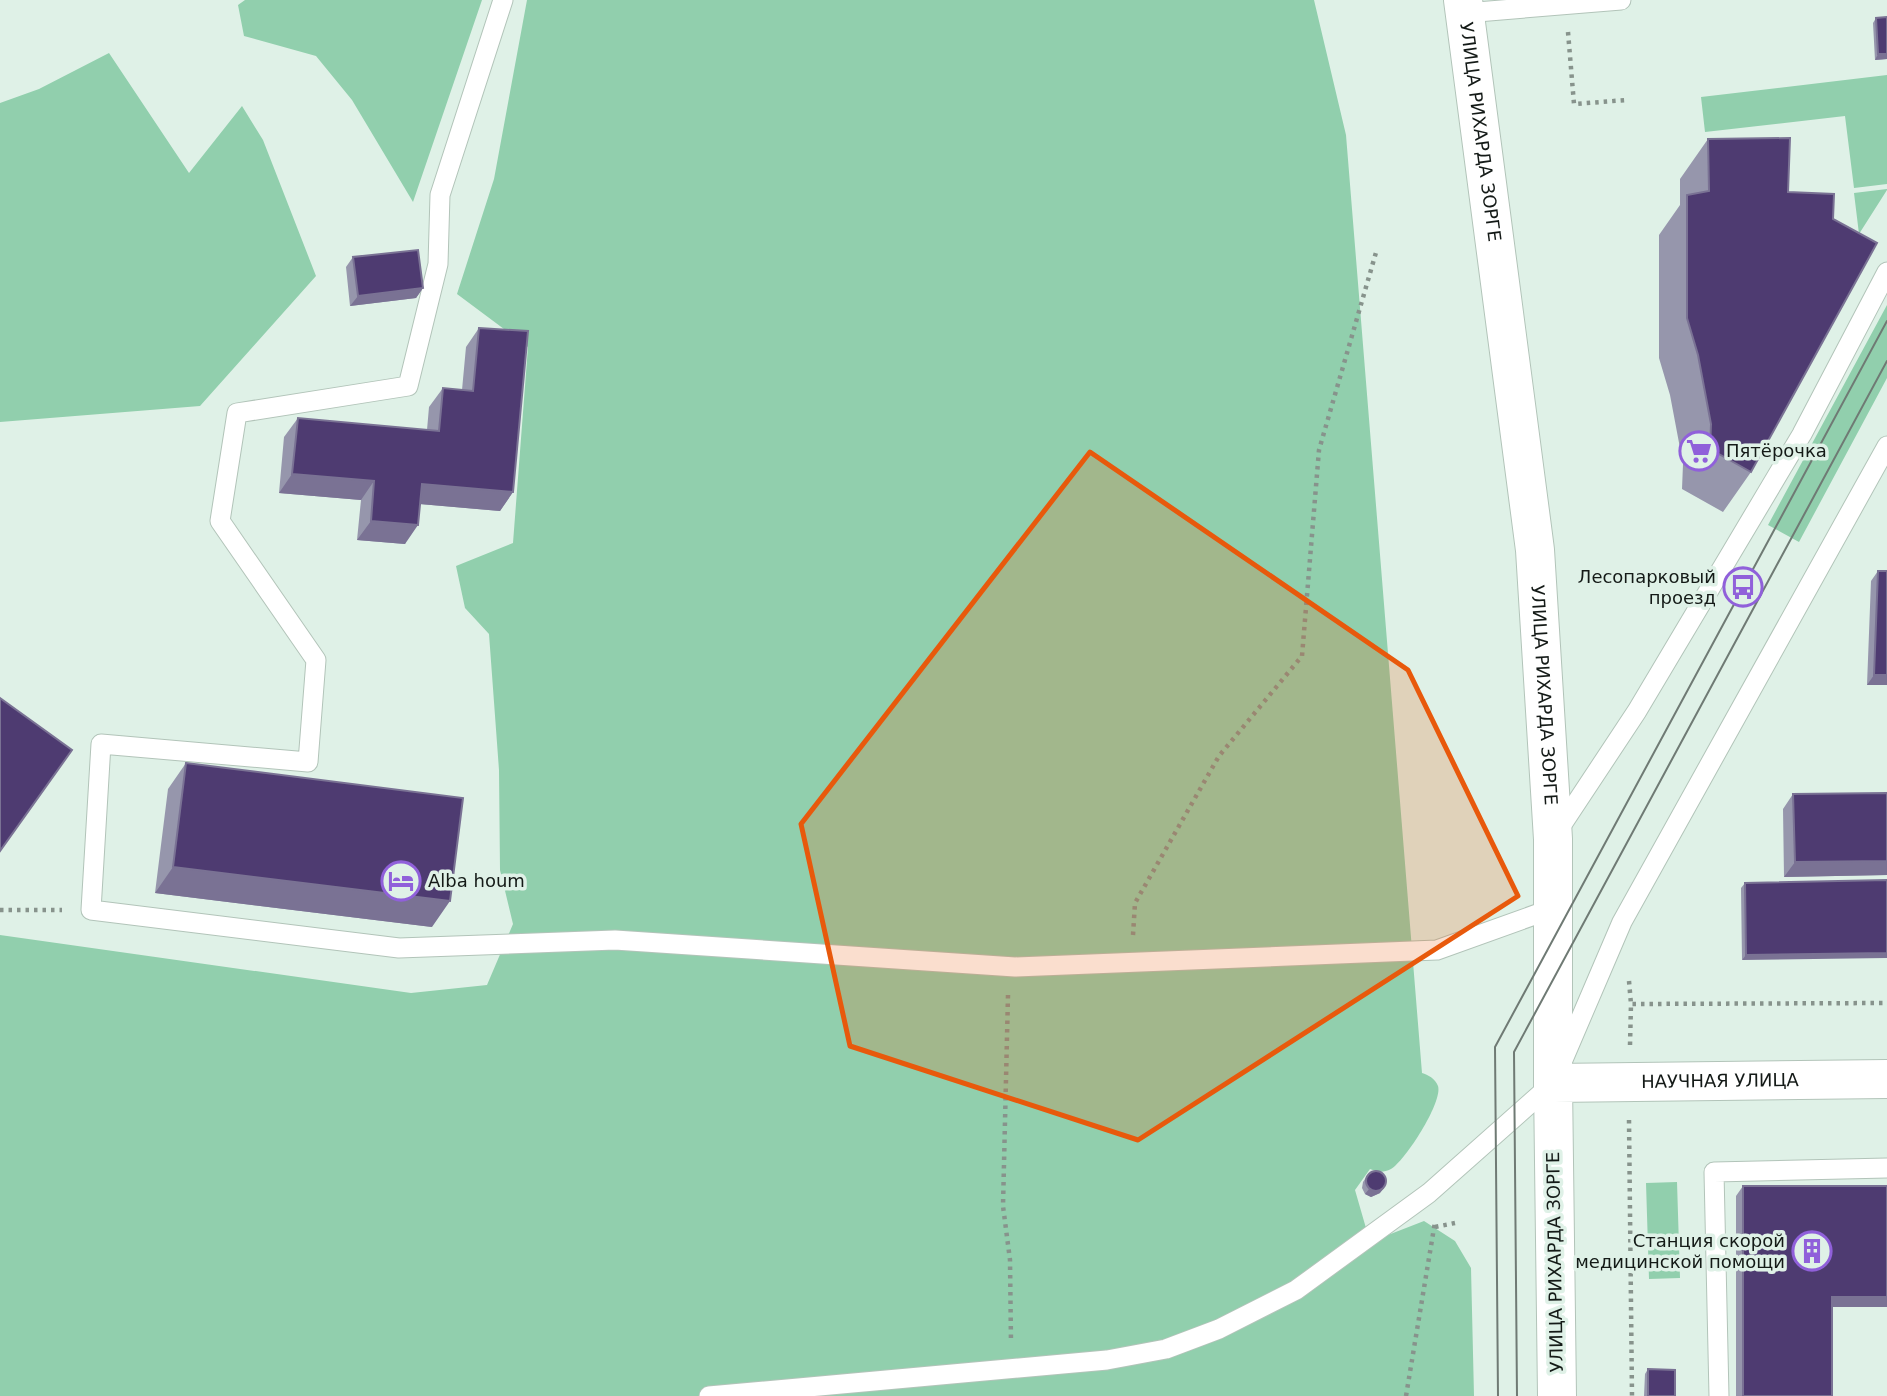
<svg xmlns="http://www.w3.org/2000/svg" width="1887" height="1396" viewBox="0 0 1887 1396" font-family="'DejaVu Sans',sans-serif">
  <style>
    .green { fill: #91cfad }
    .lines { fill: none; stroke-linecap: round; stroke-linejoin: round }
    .service-casing { stroke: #b2c4b9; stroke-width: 21 }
    .minor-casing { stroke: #b2c4b9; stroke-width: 40 }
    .tertiary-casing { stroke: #b2c4b9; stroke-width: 40 }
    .path { stroke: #87938c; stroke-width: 4.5; stroke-dasharray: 3.5 5; stroke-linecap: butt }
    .service { stroke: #fff; stroke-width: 19 }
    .minor { stroke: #fff; stroke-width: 38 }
    .tertiary { stroke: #fff; stroke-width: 38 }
    .tram { stroke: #6f7a74; stroke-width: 2 }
    .wall { fill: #9696ac }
    .shaded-wall { fill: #7a7294 }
    .building { fill: #4e3b71; stroke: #7a7294; stroke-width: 2 }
    .marked { fill: #e8590c; fill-opacity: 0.2; stroke: #e8590c; stroke-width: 5; stroke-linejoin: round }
    .labels { text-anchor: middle; stroke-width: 7; stroke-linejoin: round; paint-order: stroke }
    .street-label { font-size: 18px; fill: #141a17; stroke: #dff1e7 }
    .poi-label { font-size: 18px; fill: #141a17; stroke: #dff1e7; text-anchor: start }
  </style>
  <rect width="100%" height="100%" fill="#dff1e7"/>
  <path class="green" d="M245,0H482L413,202L352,100L316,56L244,36L238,5Z
    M527,0H1314L1346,135L1422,1073C1428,1075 1435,1078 1438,1086C1443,1102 1405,1161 1391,1169C1383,1173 1377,1172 1370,1169L1355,1190L1370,1242L1424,1221L1455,1241L1471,1268L1474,1396H0V935L411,993L487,985L513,924L500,870L499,770L489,634L465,608L456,566L513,543L528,347L457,294L494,179Z
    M109,53L189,173L242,106L263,140L316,276L200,406L0,422V103L39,89Z
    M1887,75V184L1854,188L1845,116L1705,132L1701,97Z
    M1887,189V190L1859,234L1854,193Z
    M1887,305V378L1799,542L1768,525Z
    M1677,1182L1680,1278L1649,1279L1646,1183Z"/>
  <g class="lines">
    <g class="service-casing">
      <path id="service" d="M503,0L440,195L438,264L408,386L237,413L220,521L316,660L308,762L101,744L91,910L399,948L615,940L1015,967L1437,950L1554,908
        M1465,13L1621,0
        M1557,832L1637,711L1802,434L1887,272
        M709,1396L1107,1360L1166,1349L1219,1329L1296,1290L1429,1193L1553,1083L1622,922L1887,446
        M1719,1396L1714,1172L1887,1168"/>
    </g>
    <g class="minor-casing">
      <g id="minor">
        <path id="s1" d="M1463,0L1535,550L1553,839V1083"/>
      </g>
    </g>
    <g class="tertiary-casing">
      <g id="tertiary">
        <path id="s2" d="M1557,1396L1553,1083L1887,1079"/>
      </g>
    </g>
    <path class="path" d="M1568,32L1574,104L1627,100
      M0,910H62
      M1133,935L1135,903L1219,756L1302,656L1319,450L1377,249
      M1629,981L1631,1004
      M1008,995L1003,1206L1010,1260L1011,1343
      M1630,1045L1631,1004L1887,1003
      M1629,1120L1632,1396
      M1435,1227L1455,1223
      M1406,1396L1435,1222"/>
    <use href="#service" class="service"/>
    <use href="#minor" class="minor"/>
    <use href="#tertiary" class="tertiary"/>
    <path class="tram" d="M1498,1396L1495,1047L1887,321
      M1517,1396L1514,1052L1887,361"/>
  </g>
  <path class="wall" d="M1876,18L1887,59L1875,60L1873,23Z
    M1708,139L1751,472L1723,512L1682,489L1683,464L1670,395L1659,358V235L1680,205V179Z
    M353,257L423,288L416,298L350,306L346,267Z
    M479,328L513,492L500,511L420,504L405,544L357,540L361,500L279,493L284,437L298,418L427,430L429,407L443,388L462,390L466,347Z
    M1878,571H1887V685H1867L1871,581Z
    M186,763L432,927L155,893L168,789Z
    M1887,793V875L1784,877L1783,809L1793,794Z
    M1887,880L1742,960L1741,888L1745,883Z
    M1367,1176L1380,1193L1371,1197L1365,1194L1362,1188L1363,1182Z
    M1743,1186L1832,1307V1396H1736V1196Z
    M1648,1369L1675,1396H1644L1645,1374Z"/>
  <path class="shaded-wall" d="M1878,54H1887V59L1875,60Z
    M423,288L416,298L350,306L358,296Z
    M292,474L374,481L361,500L279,493Z
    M422,484L513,492L500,511L408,503Z
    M371,521L418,525L405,544L357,540Z
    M1874,675H1887V685H1867Z
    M1887,861V875L1784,877L1795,862Z
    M173,867L450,901L432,927L155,893Z
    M1887,953V958L1742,960L1746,955Z
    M1384,1188L1380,1193L1371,1197L1365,1194L1369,1189Z
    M1832,1297H1887V1307H1825Z"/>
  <path class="building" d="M1887,17V54H1878L1876,18Z
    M1790,138L1788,192L1834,194L1833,219L1877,243L1751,472L1710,449L1711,424L1698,355L1687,318V195L1709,191L1708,139Z
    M418,250L423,288L358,296L353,257Z
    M479,328L528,331L513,492L422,484L418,525L371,521L374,481L292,474L298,418L439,431L443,388L473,391Z
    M1878,571H1887V675H1874Z
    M0,698L72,750L0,851Z
    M186,763L463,798L450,901L173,867Z
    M1887,793V861L1795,862L1793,794Z
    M1887,880V953L1746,955L1745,883Z
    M1366 1181a10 10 0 1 1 20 0a10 10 0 1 1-20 0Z
    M1743,1186H1887V1297H1832V1396H1743Z
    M1648,1369L1675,1370V1396H1648Z"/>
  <path class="marked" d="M1090,452L1408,670L1518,896L1138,1140L850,1046L801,824Z"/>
  <defs>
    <g id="supermarket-ring" transform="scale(2.0125)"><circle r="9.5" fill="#dff1e7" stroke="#9060da" stroke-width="1.5"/><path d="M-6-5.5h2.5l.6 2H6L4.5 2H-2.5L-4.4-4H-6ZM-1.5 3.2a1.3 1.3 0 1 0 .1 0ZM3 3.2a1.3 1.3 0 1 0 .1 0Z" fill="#9060da"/></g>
    <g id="bus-ring" transform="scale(2.0125)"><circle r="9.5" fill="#dff1e7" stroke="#9060da" stroke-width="1.5"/><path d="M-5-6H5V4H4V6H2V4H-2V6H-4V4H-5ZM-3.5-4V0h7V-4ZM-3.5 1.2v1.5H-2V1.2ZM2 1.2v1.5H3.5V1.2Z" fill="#9060da"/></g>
    <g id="hotel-ring" transform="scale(2.0125)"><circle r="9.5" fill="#dff1e7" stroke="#9060da" stroke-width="1.5"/><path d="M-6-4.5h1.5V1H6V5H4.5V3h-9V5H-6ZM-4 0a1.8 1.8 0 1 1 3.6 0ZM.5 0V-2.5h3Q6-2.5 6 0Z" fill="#9060da"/></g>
    <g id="building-ring" transform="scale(2.0125)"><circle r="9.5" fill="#dff1e7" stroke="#9060da" stroke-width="1.5"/><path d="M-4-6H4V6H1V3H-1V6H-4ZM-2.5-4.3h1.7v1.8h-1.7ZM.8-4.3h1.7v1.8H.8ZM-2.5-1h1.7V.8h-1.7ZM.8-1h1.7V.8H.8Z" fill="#9060da"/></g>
  </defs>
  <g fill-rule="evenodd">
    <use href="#supermarket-ring" x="1699" y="451"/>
    <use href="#bus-ring" x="1743" y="587"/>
    <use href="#hotel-ring" x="401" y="881"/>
    <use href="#building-ring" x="1812" y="1251"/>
  </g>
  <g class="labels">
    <g class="street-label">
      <text dy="6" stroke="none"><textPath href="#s1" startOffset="133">УЛИЦА РИХАРДА ЗОРГЕ</textPath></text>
      <text dy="6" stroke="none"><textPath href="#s1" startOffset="700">УЛИЦА РИХАРДА ЗОРГЕ</textPath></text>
      <text dy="6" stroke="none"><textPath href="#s2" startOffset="480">НАУЧНАЯ УЛИЦА</textPath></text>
      <text transform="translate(1555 1262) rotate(-91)" y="6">УЛИЦА РИХАРДА ЗОРГЕ</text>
    </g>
    <g class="poi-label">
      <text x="1726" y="457">Пятёрочка</text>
      <text x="1716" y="583" text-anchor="end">Лесопарковый<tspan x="1716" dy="21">проезд</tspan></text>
      <text x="428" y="887">Alba houm</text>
      <text x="1785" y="1247" text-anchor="end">Станция скорой<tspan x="1785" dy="21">медицинской помощи</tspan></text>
    </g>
  </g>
</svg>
